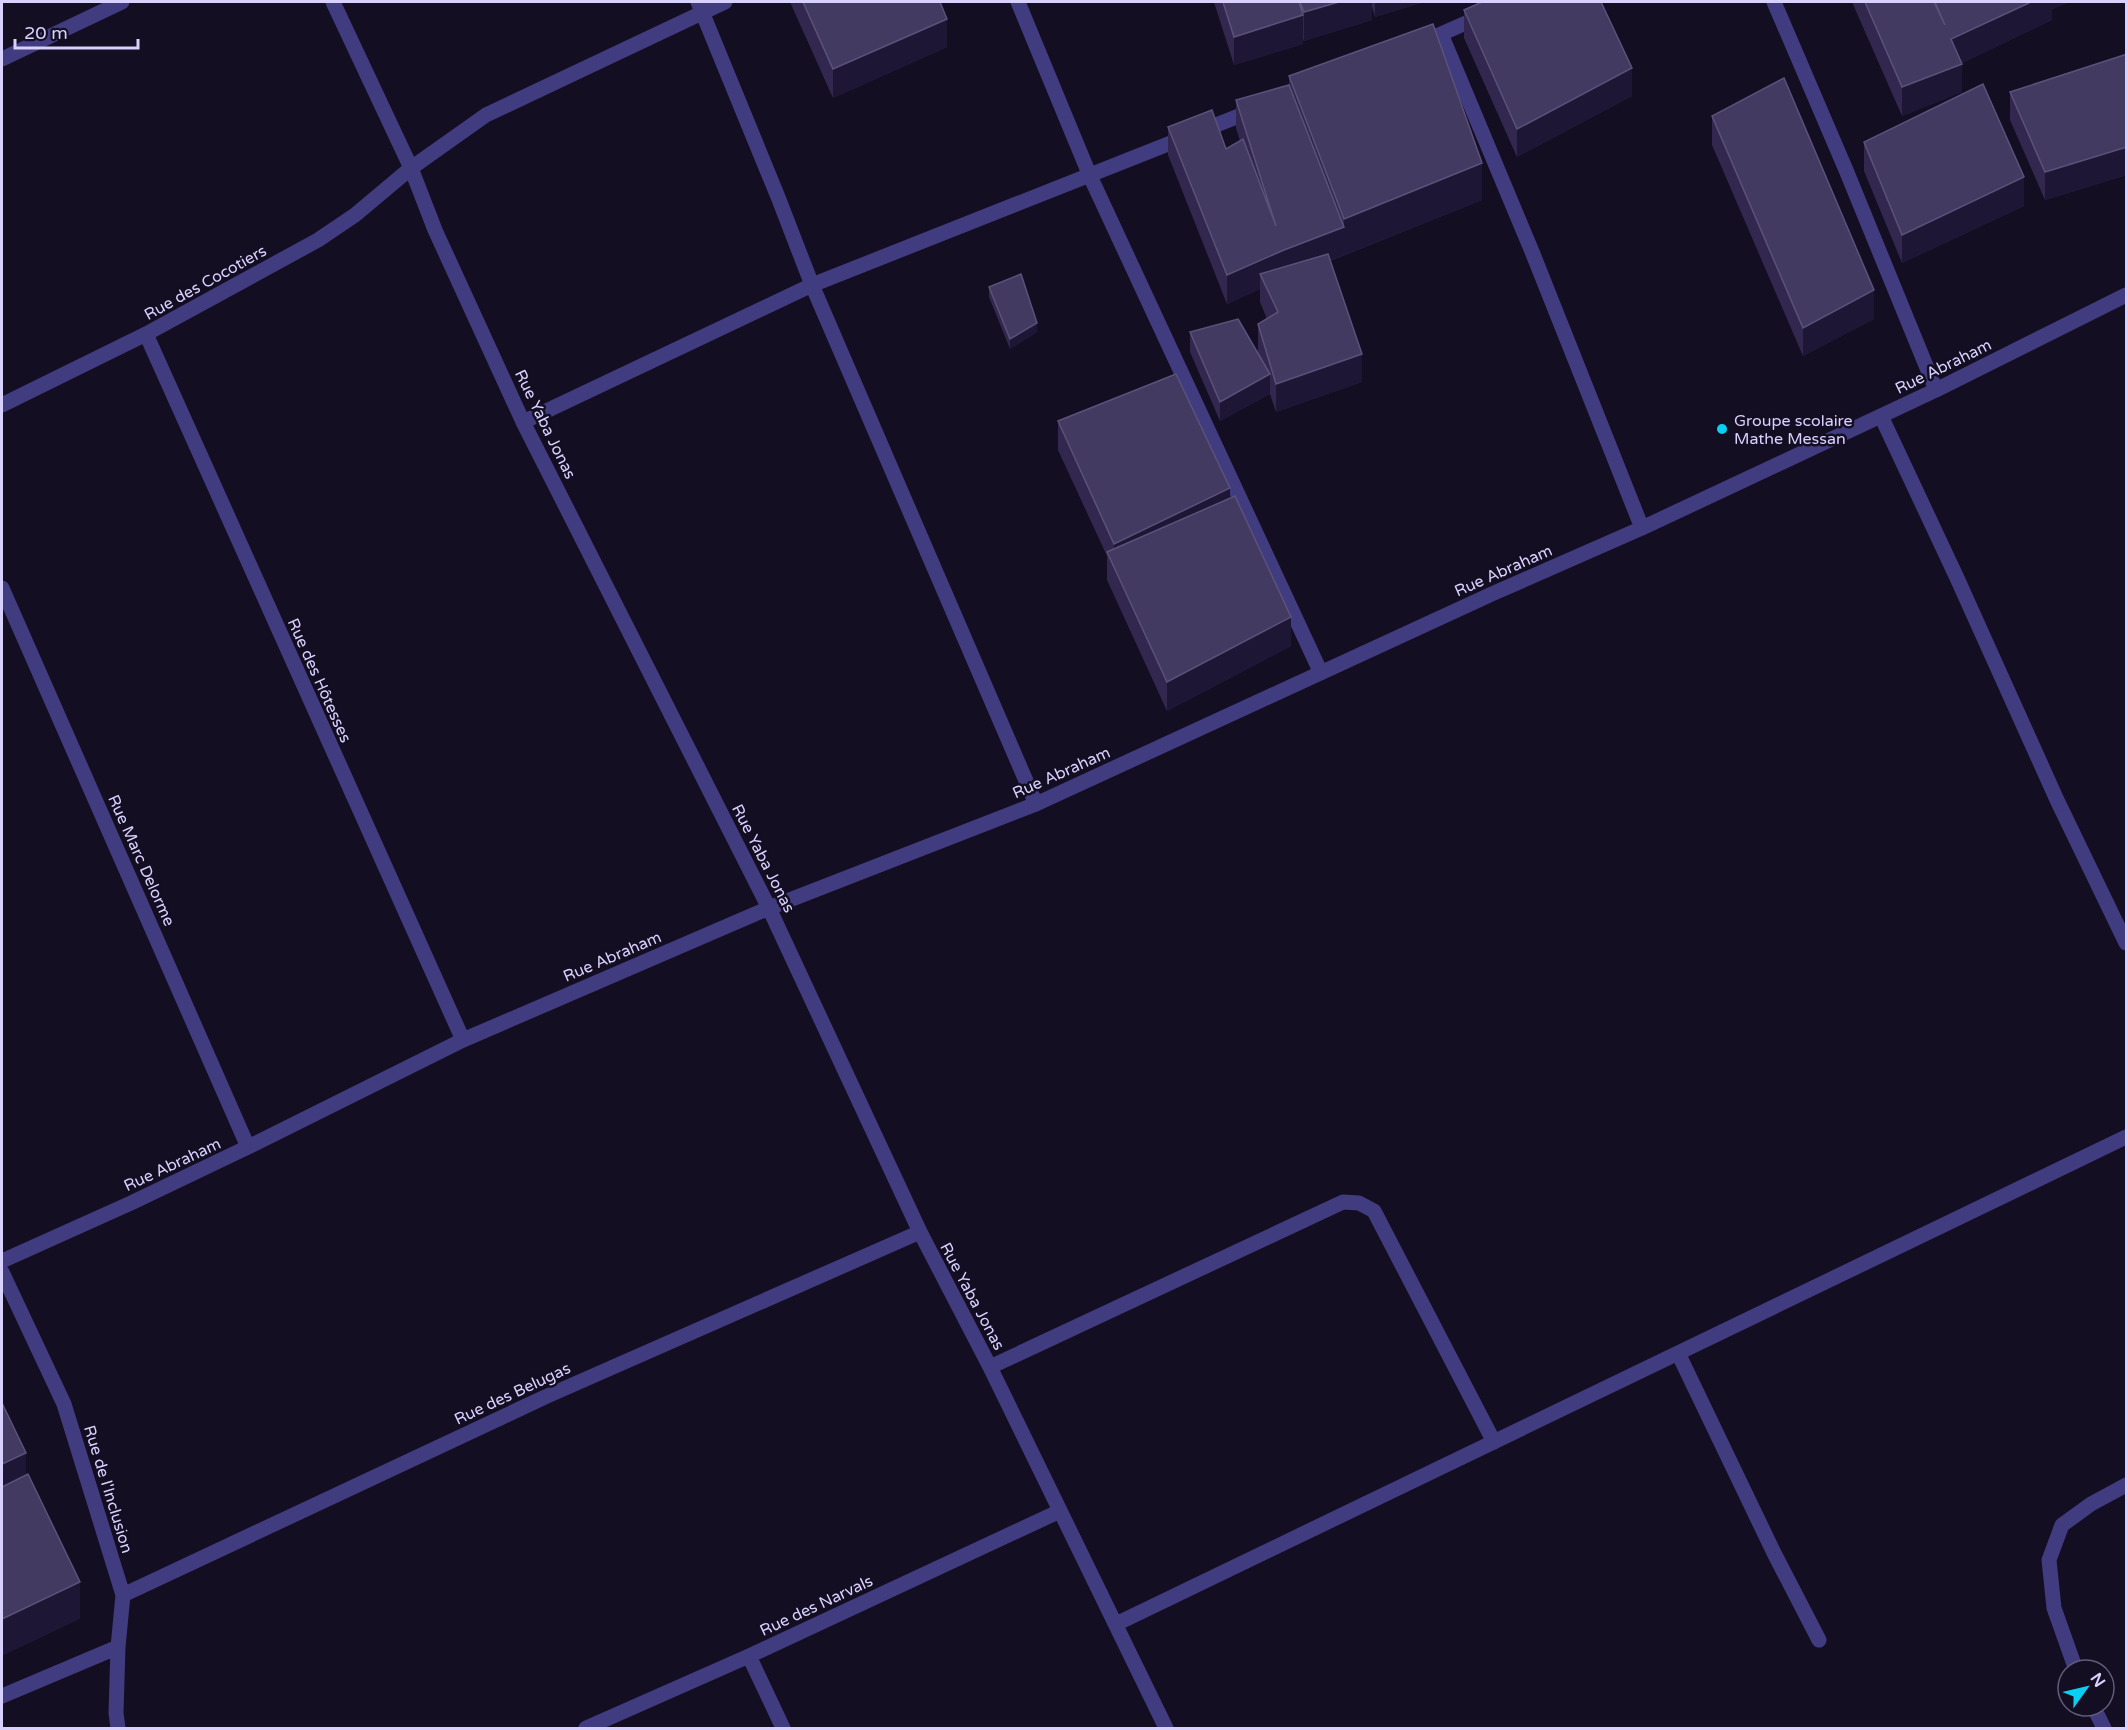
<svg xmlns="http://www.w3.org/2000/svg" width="2128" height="1730" viewBox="0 0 2128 1730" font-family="'Varela Round',sans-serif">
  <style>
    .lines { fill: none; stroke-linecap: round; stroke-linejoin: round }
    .minor { stroke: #413b7f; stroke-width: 15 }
    .wall { fill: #32284f }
    .shaded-wall { fill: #1e1635 }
    .building { fill: #433a62; stroke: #5b527a; stroke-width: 1.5 }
    .poi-dot { fill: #09d0f2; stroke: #130e22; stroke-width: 2 }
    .labels { text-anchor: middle; stroke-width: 5; stroke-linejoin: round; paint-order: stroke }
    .street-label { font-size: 16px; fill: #d8d1fd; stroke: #130e22 }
    .poi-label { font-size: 16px; fill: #d8d1fd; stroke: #130e22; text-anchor: start }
  </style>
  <rect width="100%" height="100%" fill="#130e22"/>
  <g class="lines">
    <path class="minor" d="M333,2L411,168L435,230L523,422L769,908L920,1232L990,1367L1166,1728
      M698,2L778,197L812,285L1036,804
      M1018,2L1090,176L1321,673
      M1774,2L1846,170L1936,390
      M1441,34L1533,254L1642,528
      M1418,44L1514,2
      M2,59L122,2
      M146,334L463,1040
      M2,405L146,334L318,240L355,215L411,168L486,115L725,2
      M1881,416L1957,578L2057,800L2126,943
      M523,422L812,285L1254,110
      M2,588L248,1147
      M2,1261L131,1203L248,1147L463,1040L769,908L1036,804L1494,593L1642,528L1936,390L2126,295
      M2,1272L64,1404L123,1595L118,1647L116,1713L118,1728
      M1678,1353L1774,1553L1819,1640
      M990,1367L1343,1202L1359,1203L1374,1211L1494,1442
      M123,1595L545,1397L920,1232
      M1116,1624L2126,1137
      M749,1656L783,1728
      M2076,1670L2054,1608L2049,1560L2062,1525L2091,1504L2126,1485
      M2,1696L118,1647
      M2093,1706L2104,1728
      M586,1728L749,1656L1060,1511"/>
  </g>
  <path class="wall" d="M790,2H940L947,47L833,98Z
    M1214,2H1421V3L1375,17L1372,7V20L1304,41L1303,39V44L1234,65Z
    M1852,2H2070L2052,9V20L1962,63V92L1902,116Z
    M1464,10L1632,96L1517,157L1464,38Z
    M2127,54V175L2045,200L2010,120V92Z
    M1289,76L1482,200L1330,261L1362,382L1276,412L1270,394L1220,421L1190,352V332L1258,354V324L1267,319L1260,302V289L1227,304L1168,155V127L1226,149L1240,141L1236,128V100L1289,85Z
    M1712,116L1874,319L1803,356L1712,145Z
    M1864,142L2024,206L1902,263L1864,171Z
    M989,287L1037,332L1010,349L989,297Z
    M1058,421L1230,498L1291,646L1167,711L1107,580V556L1058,450Z"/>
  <path class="shaded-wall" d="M1339,2H1372V20L1304,41V12Z
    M1375,2H1421V3L1375,17Z
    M2031,2H2070L2052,9V20L1951,68V39Z
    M1303,15V44L1234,65V37Z
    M947,19V47L833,98V69Z
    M1962,64V92L1902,116V87Z
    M1632,68V96L1517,157V129Z
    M2127,147V175L2045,200V172Z
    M1482,163V200L1344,255V219Z
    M2024,177V206L1902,263V235Z
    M1344,227V255L1284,278L1260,274V289L1227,304V275L1284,250Z
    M1874,290V319L1803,356V328Z
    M1037,323V332L1010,349V339Z
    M1362,354V382L1276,412V384Z
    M1270,374V394L1220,421V402Z
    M1230,488V516L1114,568V544Z
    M1291,617V646L1167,711V682Z
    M26,1453V1489L2,1501V1464Z
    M80,1582V1619L2,1656V1619Z"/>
  <path class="building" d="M803,2H940L947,19L833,69Z
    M1223,2H1299L1303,15L1234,37Z
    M1300,2H1339L1304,12Z
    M1482,2H1601L1632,68L1517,129L1464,10Z
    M1865,2H1934L1945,25L1935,2H2031L1951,39L1962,64L1902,87Z
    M1433,24L1482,163L1344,219L1289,76Z
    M2127,54V147L2045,172L2010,92Z
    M1784,78L1874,290L1803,328L1712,116Z
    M1983,84L2024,177L1902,235L1864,142Z
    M1289,85L1344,227L1284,250L1227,275L1168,127L1212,110L1226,149L1243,139L1276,226L1236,100Z
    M1328,254L1362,354L1276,384L1258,324L1278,312L1260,274Z
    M1021,274L1037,323L1010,339L989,287Z
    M1238,319L1270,374L1220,402L1190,332Z
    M1176,374L1230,488L1114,544L1058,421Z
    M1235,496L1291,617L1167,682L1107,552Z
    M2,1403L26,1453L2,1464Z
    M28,1474L80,1582L2,1619V1487Z"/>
  <circle class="poi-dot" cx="1722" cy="429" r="6"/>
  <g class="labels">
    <g class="street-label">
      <text transform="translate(205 282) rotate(-29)" y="6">Rue des Cocotiers</text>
      <text transform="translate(1943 366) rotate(-26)" y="6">Rue Abraham</text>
      <text transform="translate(546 424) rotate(64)" y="6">Rue Yaba Jonas</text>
      <text transform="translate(1503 570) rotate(-24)" y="6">Rue Abraham</text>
      <text transform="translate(320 680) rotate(66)" y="6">Rue des Hôtesses</text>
      <text transform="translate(1061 772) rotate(-24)" y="6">Rue Abraham</text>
      <text transform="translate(764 858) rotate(63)" y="6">Rue Yaba Jonas</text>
      <text transform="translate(142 860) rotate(66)" y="6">Rue Marc Delorme</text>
      <text transform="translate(612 956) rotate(-23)" y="6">Rue Abraham</text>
      <text transform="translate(172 1164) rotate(-25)" y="6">Rue Abraham</text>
      <text transform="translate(973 1296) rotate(62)" y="6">Rue Yaba Jonas</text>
      <text transform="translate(512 1393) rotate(-25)" y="6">Rue des Belugas</text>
      <text transform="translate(109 1489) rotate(73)" y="6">Rue de l'Inclusion</text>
      <text transform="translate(816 1605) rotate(-25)" y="6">Rue des Narvals</text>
    </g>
    <g class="poi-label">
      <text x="1734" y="426">Groupe scolaire<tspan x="1734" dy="18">Mathe Messan</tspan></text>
    </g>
  </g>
  <rect width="2128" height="1730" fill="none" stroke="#d8d1fd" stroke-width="6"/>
  <g transform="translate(2086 1688) rotate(56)"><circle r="28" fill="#130e22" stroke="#625c7a" stroke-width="1.5"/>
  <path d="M0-4.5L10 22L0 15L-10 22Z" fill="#09d0f2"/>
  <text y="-9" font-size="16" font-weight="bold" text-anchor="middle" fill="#d8d1fd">N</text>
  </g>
  <path d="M15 39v9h123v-9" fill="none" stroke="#d8d1fd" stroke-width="3"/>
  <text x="24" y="39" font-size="18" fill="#d8d1fd" stroke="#130e22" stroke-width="4.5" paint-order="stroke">20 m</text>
</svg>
